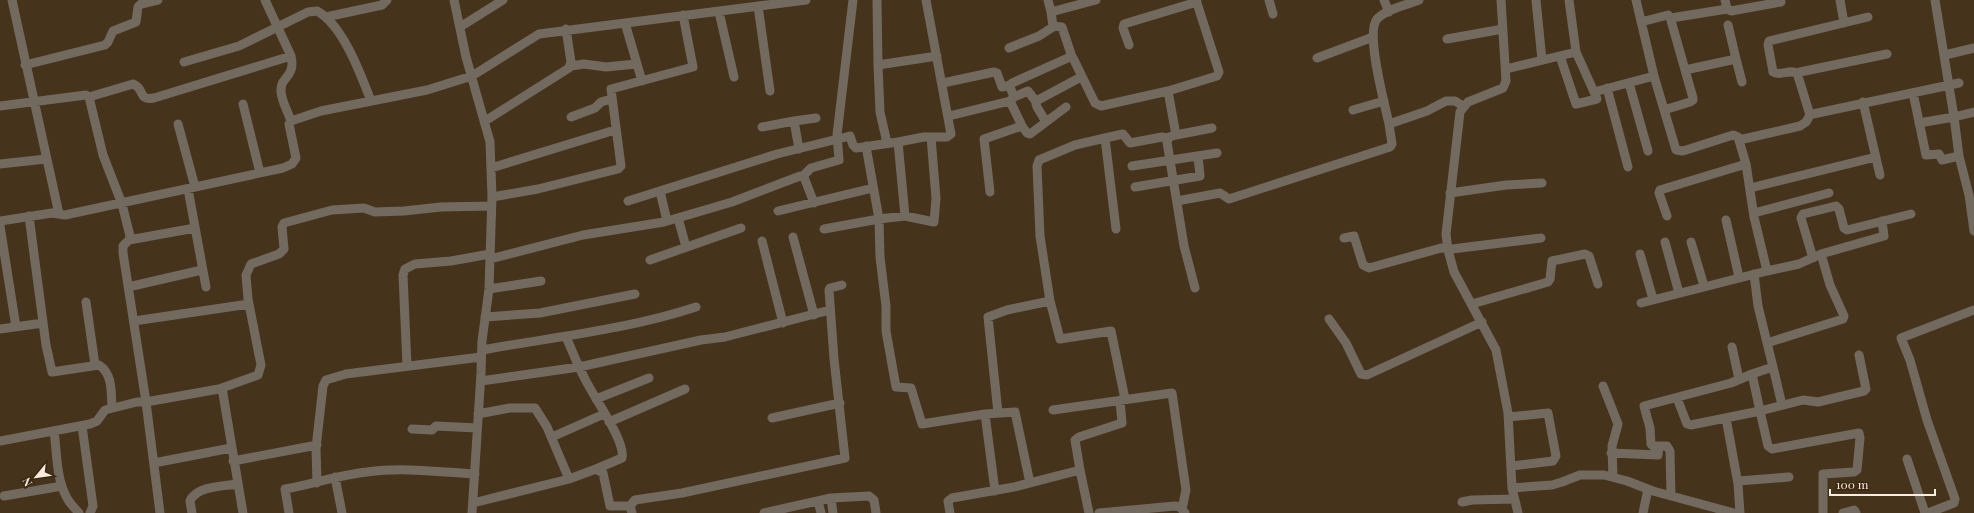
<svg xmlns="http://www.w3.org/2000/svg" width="1974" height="513" viewBox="0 0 1974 513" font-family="'Playfair Display',serif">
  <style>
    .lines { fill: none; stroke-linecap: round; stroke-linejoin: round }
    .minor { stroke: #736a5f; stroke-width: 9 }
  </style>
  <rect width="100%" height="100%" fill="#46331c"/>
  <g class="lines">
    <path class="minor" d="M12,0L59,214
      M265,0L291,56C296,78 280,76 281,91C281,100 288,112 291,121
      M454,0L466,57L490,142L492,197L489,289L482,341L481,373L472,513
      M877,0L878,65
      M1048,0L1051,12L1096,0
      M1269,0L1273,14
      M1384,0L1389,12
      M1501,0L1506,81L1503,88L1468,102L1460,112L1446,234L1448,250L1454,272L1496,350L1508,413L1512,488L1518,513
      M1536,0L1542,60
      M1569,0L1576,52L1594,92L1654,76L1636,0
      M1725,0L1727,9L1731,11L1781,2
      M1840,0L1844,23
      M758,6L770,91
      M719,12L734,77
      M1051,12L1053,26L1062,27L1072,57
      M326,17L382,5L387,0
      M1671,18L1727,9
      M1641,22L1668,15L1670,17L1693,98V100L1690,102L1664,110
      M625,23L642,81
      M460,27L503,0
      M1447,39L1503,29
      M1129,45L1123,28L1124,24L1197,2
      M1009,48L1039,36L1053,27
      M1949,54L1974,48
      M1560,56L1576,104L1597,99L1594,92
      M1317,58L1373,37
      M1736,59L1742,82
      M184,62L239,46L308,12L317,11C343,25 361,75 371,101
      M25,65L105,45L108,42L113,31L136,22L138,7L141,4L158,0
      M571,66L584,64L606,67L636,64
      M1506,69L1576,52
      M1685,70L1736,59L1728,25
      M1798,74C1790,68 1781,77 1773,72L1768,45L1769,41L1868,17
      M1654,76L1676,150L1683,151L1733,135L1738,137L1746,164L1754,217L1767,271L1799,264L1821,254L1884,236L1882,221
      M943,83L994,72L997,73L1002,87L1011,85
      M1629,83L1648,151
      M1607,88L1628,167
      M1168,91L1176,135L1169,137L1167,142L1184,246L1195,288
      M1913,93L1926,155L1939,154L1942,160L1959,156L1954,117L1974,112
      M89,97L133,84C146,89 137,101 154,98L291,56
      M1014,97L1028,91L1034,99L1038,100L1081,77
      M1035,100L1037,107L1046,122L1066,107
      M1010,101L1022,126
      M1863,102L1880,175
      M243,104L260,173
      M0,106L86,95L89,97L103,155L122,204L130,236L129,240L123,246V253L146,402L219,389L258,375L261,365L248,299L246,275L251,264L279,254L284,249L282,227L284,223L332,210L364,208L375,212L404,211L441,207L491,206
      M1353,110L1384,101
      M1810,115L1798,76L1800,72L1887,54
      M949,116L1010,101L1014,97L1010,87L1012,83L1070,57L1073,58L1095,103L1101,106L1168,91L1217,76L1219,72L1196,0
      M571,117L595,108L601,102L611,99
      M485,121L569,68L571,62L566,29
      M794,121L816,118
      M1919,123L1954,117L1935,0
      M178,124L195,187
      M1389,124C1385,105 1365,33 1377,19C1386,9 1407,5 1419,0
      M762,127L794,121L799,149
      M1176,135L1212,128
      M931,137L936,198L934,222L905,216L879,219L880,257L886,306V331L896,387L911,388L922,424L985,414L1015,412L1030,483
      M1105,138L1123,134L1130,143L1162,137L1167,138
      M1739,140L1800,126L1806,122L1810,115L1813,114L1959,83
      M898,142L924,137H947L951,134L926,0
      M887,143L880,112L878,65L937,56
      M1959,156L1969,195L1974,231
      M0,164L46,159
      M1132,166L1217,153
      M491,168L615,130
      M803,176L811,168L839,160L837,135L853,0
      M1135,187L1200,176L1198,156
      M1750,188L1876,157
      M188,189L206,287
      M660,191L667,221
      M990,192L984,139L1022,126L1027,133L1030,134L1046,122
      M1450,193L1506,185L1542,183
      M492,197L538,189L618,169L621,166L611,89L693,67L683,15
      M628,201L777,154L850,136L853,145L856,148L898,142L905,216
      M1177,201L1220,193L1229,199L1390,147L1392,144L1389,124L1427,111L1446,101H1455L1463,106
      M778,211L873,188
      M1754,213L1829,193
      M29,216L46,345L52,372L99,365C113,374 111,393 112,407
      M1667,216L1659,193L1660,190L1746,164
      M678,218L686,247
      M1726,220L1739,277
      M0,221L52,213L65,215L283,168L292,164L296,158L289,124L291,121L321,111L427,90L472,76L539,34L806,0
      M0,226L16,327
      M824,229L879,219L866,146
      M793,237L814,315
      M1344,238L1354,236L1363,265L1369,268L1441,248L1452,249L1541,238
      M129,240L195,228
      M762,241L783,323
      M1665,242L1679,293
      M1691,242L1704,286
      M1640,254L1653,299
      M1813,258L1801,218L1803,214L1836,206L1839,209L1844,228L1847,230L1911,214
      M490,259L583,235L664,222L732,202L800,176L804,177L814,203
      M650,260L741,228
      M128,287L202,270
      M489,289L541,281
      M1050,301L1060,339L1111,331L1125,399
      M86,302L95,365
      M1641,303L1767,271
      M1472,304L1548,282L1550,279L1552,261L1585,254L1589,256L1598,284
      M485,317L540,313L635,294
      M1329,319L1346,343L1361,374L1367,375L1482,322
      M134,321L249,304
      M0,329L43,323
      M566,337C572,350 577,364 584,377C592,395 626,441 622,458L596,469
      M1767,343L1843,319L1844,316L1830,285L1821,254
      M1732,347L1739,379
      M482,350C553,337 626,330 696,307
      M407,366L403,275L405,269L415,264L451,261L490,254
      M1773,367L1782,405
      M1752,374L1773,367L1758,306L1754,274
      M481,381L579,367L701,340L725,337L830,310
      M1603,386L1618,424L1612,446L1613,477
      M222,388L243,513
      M596,399L649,378
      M1053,410L1172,393L1186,490L1182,509
      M998,413L988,317L1007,310L1050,301L1040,236L1037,166L1039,160L1075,145L1105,138L1116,229
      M478,414L510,408H535L547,427L569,479
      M985,414L995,491
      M1508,417L1548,413L1556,456L1553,461L1512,466
      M772,418L840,403
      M1726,418L1738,484L1740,513
      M609,422L685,389
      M82,426L93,506L90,513
      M412,429L432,430L436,426L477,428
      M54,431C57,452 56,479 67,498C70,504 75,508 79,513
      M552,437L604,414
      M0,441L90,424L97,421L105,410L137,402H146L160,513
      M1611,453L1658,455L1659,446
      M1907,459L1925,513
      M233,461L317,445
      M154,463L231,448
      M1080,470L1075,440L1079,437L1122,423L1120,400
      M335,477L342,513
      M1738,481L1789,477
      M317,483L316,448L323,386L326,380L346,374L481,357
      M1512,488L1552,485L1562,482L1580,475H1604L1627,481L1653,491L1734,513
      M4,496L62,486
      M1671,496L1670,451L1667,446H1653L1651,444L1650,428L1644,406L1731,383L1752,374L1760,411L1691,425L1687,424L1677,398
      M831,498L833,513
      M818,501L821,513
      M1462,502L1472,500L1514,499
      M473,503L569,479L596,469L603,473L610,506H630L632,513
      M630,506L635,500L682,493L845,458L834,359L829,290L830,288L842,285
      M192,513L190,501C196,486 224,486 237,484
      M289,513L285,489C313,484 339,475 367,472C403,467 439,472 475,474
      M764,513L831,498L869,496L874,500L876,513
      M950,513L948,501L952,498L1014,487L1080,470L1089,513
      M1099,513L1175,506L1180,507L1185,513
      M1643,513L1648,489
      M1823,513V474L1854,472L1857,470L1860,438L1859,433L1772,449L1768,446L1760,411L1803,400L1818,402L1864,391L1866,389L1859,355
      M1843,513L1854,510L1856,513
      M1928,513L1954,503L1955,499L1927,420L1910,360L1901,338L1974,310"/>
  </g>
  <g transform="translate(36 477) rotate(241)" stroke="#3b2812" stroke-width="3" paint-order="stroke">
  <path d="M0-3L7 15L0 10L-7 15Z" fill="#f8ecde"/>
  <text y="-6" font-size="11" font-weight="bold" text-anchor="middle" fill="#f8ecde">N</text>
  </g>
  <path d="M1830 489v6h105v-6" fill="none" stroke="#f8ecde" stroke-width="2"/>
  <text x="1836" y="489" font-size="12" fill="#f8ecde" stroke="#3b2812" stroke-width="3" paint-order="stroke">100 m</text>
</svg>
